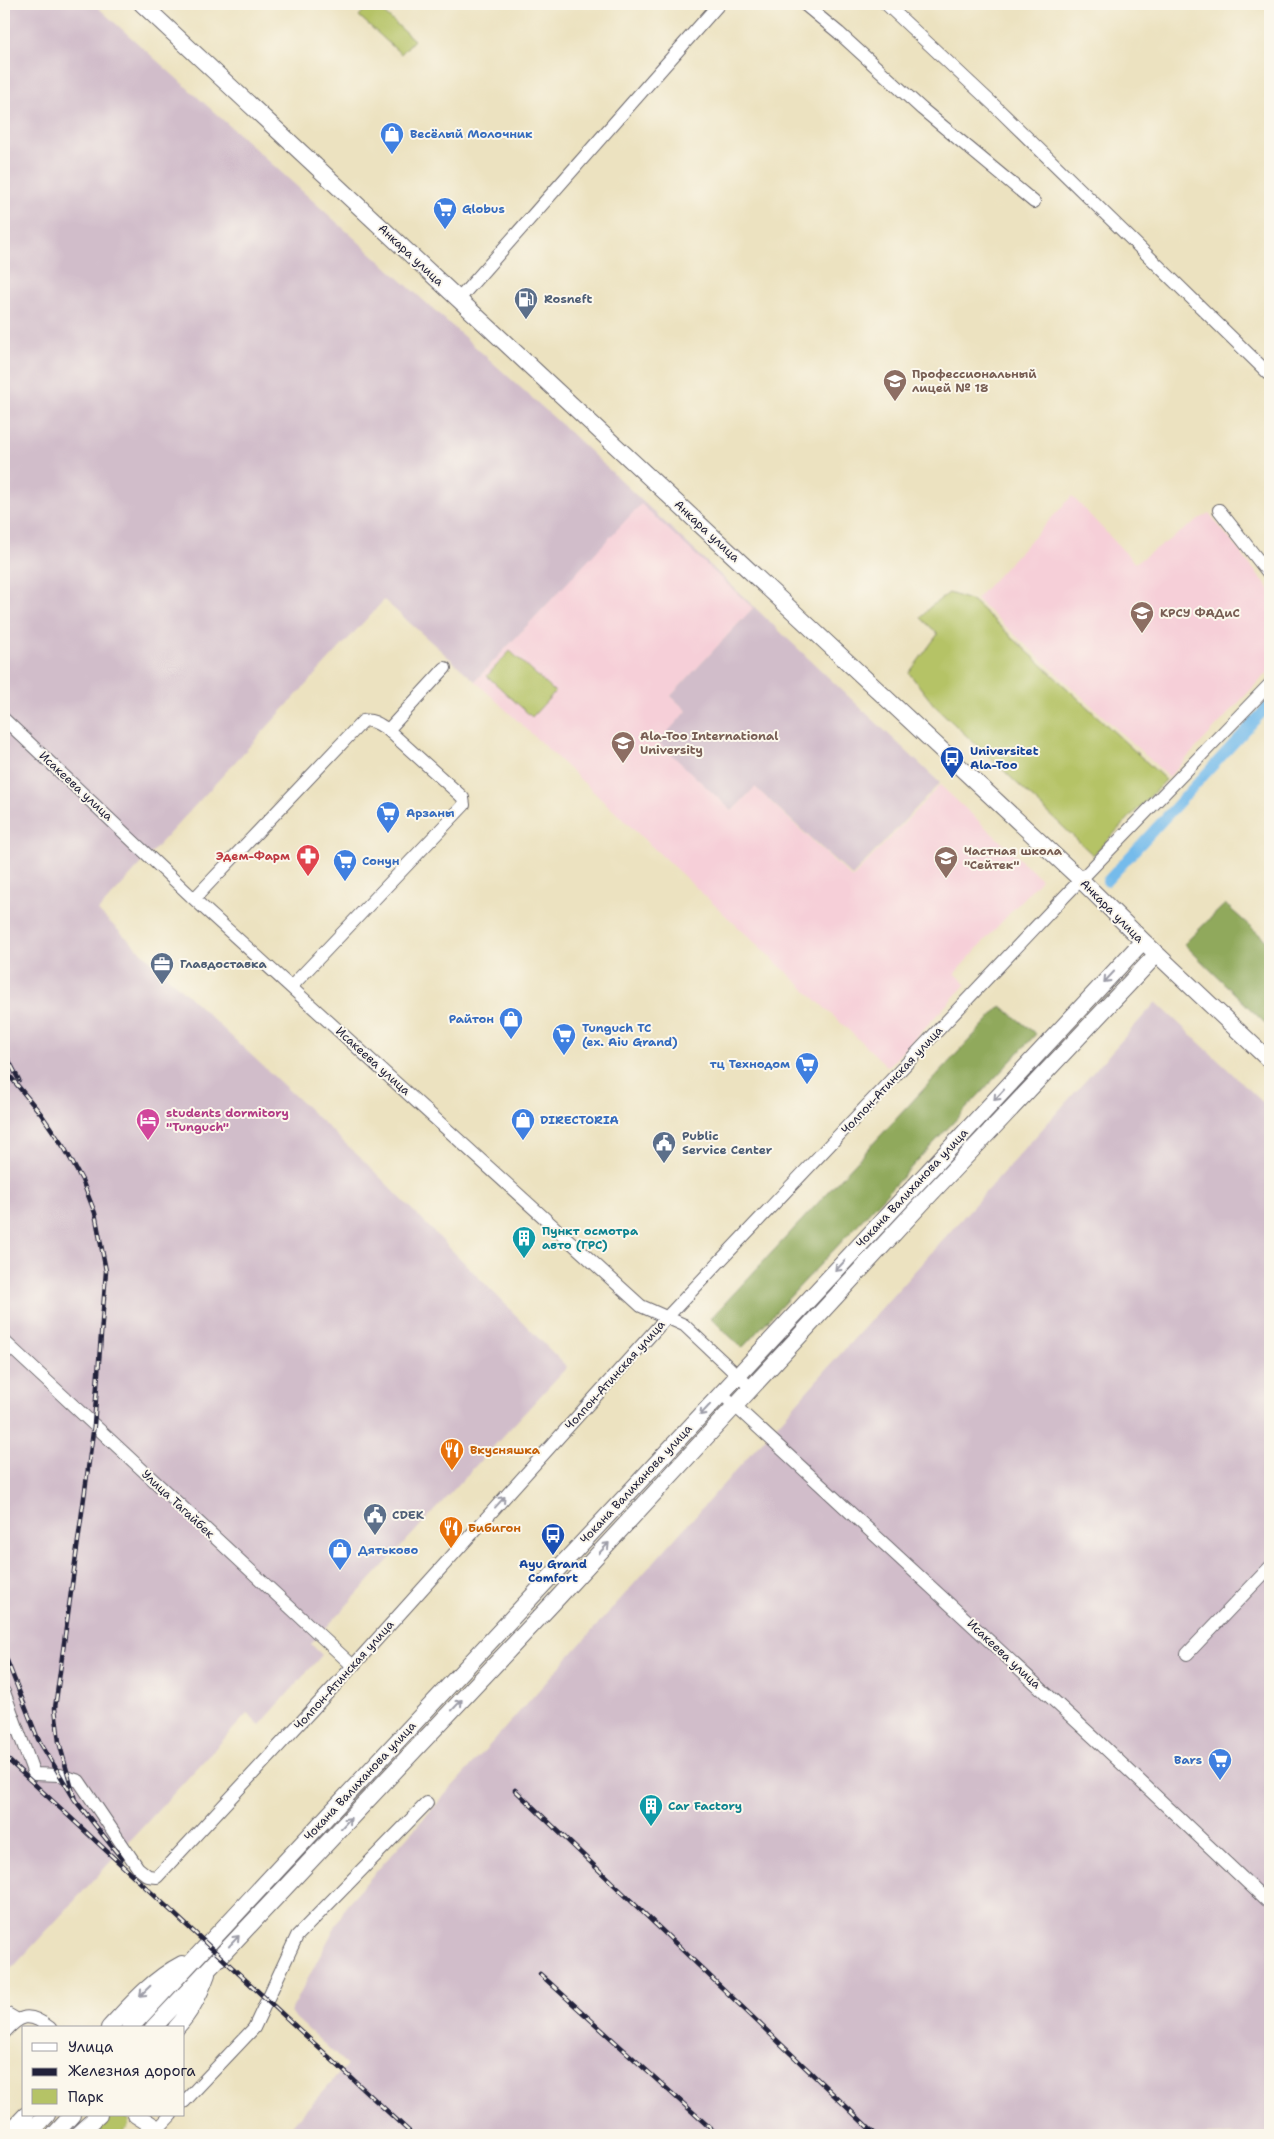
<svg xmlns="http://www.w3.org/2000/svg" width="1274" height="2139" viewBox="0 0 1274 2139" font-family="'Shantell Sans',sans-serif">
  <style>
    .built { fill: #f6cfd8 }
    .industrial { fill: #d1bdca }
    .green { fill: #b5c366; stroke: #6c7250 }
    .forest { fill: #90a95b; stroke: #59664b }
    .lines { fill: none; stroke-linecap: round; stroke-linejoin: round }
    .canal { stroke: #74bbeb; stroke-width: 10 }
    .minor-casing { stroke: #69656a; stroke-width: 14 }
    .major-casing { stroke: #69656a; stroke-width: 18 }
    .minor { stroke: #fff; stroke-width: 12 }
    .major { stroke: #fff; stroke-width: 16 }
    .rail-casing { stroke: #22223b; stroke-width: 4.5 }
    .rail { stroke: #fbf7ec; stroke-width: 2.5; stroke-dasharray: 8; stroke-linecap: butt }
    .oneway { stroke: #9c9ca7 }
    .labels { text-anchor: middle; stroke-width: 4; stroke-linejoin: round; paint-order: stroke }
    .shop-label { font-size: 12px; font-weight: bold; fill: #366cbe; stroke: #fbf7ec; text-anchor: start }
    .street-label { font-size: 12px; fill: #22223b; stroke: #fbf7ec }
    .service-label { font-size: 12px; font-weight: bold; fill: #4e5e75; stroke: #fbf7ec; text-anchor: start }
    .education-label { font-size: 12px; font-weight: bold; fill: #785e54; stroke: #fbf7ec; text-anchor: start }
    .transit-label { font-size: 12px; font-weight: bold; fill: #164399; stroke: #fbf7ec; text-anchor: start }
    .health-label { font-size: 12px; font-weight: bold; fill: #be3a42; stroke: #fbf7ec; text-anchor: end }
    .hotel-label { font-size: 12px; font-weight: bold; fill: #b23c85; stroke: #fbf7ec; text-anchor: start }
    .culture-label { font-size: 12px; font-weight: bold; fill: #0d838f; stroke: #fbf7ec; text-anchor: start }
    .food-label { font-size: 12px; font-weight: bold; fill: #c56008; stroke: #fbf7ec; text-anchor: start }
  </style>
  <rect width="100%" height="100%" fill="#fbf7ec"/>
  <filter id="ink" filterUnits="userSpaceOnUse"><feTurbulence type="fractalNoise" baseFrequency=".02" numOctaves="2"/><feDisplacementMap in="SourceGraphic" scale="10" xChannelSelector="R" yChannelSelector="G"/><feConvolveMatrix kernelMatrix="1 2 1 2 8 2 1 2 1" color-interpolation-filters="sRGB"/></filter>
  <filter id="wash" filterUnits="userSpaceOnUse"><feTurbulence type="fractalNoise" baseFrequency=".0096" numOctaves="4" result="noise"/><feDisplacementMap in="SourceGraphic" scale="20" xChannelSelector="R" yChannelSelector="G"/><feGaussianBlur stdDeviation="1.12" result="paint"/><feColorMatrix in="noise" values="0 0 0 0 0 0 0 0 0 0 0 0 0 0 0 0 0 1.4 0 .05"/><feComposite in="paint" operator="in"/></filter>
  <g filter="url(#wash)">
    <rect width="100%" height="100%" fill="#ece2c0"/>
    <path class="built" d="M1072,496L1135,563L1209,513L1270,590V669L1169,777L976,599Z
      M641,503L753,608L671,696L687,711L659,742L732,811L755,787L852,878L940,785L1041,879L955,973L966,984L888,1067L475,681Z"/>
    <path class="industrial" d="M4,4H94L561,424L940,783L852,876L755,787L732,811L658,742L687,711L671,696L753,608L641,504L475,681L384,600L98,911L365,1162L567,1367L311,1644L322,1655L260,1725L247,1714L4,1977Z
      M1156,1002L1270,1109V2135H283L347,2065L290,2013L347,1904Z"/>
    <path class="green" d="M370,4H374L414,40L401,54L359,16Z
      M949,593L973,601L1166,780L1093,855L934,705L909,673L938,634L921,618L930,607Z
      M510,651L555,692L532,717L487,676Z
      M107,2115H121L129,2120L128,2127L120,2135H84L101,2118Z"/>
    <path class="forest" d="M1225,904L1270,944V1028L1184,944Z
      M1001,1006L1036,1034L742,1348L711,1318Z"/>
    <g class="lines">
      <path class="canal" d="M1107,881L1270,704"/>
    </g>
  </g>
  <g filter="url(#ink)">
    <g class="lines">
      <g class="minor-casing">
        <path id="minor" d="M804,4L839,33L922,109L1034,202
          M886,4L996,107L1270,375
          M459,299L719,4
          M1219,510L1270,575
          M4,719L194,899L641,1306L684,1325L752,1389
          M388,730L445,668
          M194,899L363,721C373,719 380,725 388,730L459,794L463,798L464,805L291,987
          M4,1341L353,1666
          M721,1393L1103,1746L1270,1904
          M1187,1654L1270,1567
          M4,1692L34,1774L60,1775L79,1781L138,1868L148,1876L157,1877L353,1666L667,1317L1065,896L1270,684
          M4,2012L16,2019
          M4,2033C20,2015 29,2011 50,2028
          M184,2102L254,2028L297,1936L427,1803
          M152,2135L171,2115"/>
      </g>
      <g class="major-casing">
        <path id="major" d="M142,4L1081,880L1143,941L1270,1061
          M109,2028C131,2004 153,1979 182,1964
          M130,2028L1143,941
          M153,2028L552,1604L924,1201L1157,954
          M176,2028C191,2012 200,1994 207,1974
          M136,2115L158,2129
          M7,2135L26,2115
          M28,2135L47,2115
          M54,2135L72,2115
          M77,2135L99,2115"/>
      </g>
      <use href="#minor" class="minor"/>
      <use href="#major" class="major"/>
      <g class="rail-casing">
        <path id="rail" d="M4,1051L19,1080
          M4,1069L41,1114L65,1149L82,1180L95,1213L106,1271L94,1425L55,1708L59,1742L75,1800
          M4,1653L38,1739L75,1800L122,1859
          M4,1756L413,2135
          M515,1790L876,2135
          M540,1974L718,2135"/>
      </g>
      <use href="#rail" class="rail"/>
    </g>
    <defs><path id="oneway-shaft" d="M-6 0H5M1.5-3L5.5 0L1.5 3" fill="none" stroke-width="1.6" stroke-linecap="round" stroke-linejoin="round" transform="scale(1.25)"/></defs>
    <g class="oneway">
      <use href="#oneway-shaft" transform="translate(1109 977) rotate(133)"/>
      <use href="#oneway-shaft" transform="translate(999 1095) rotate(133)"/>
      <use href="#oneway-shaft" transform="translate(840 1266) rotate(133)"/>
      <use href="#oneway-shaft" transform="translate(705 1410) rotate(133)"/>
      <use href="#oneway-shaft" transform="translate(500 1502) rotate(-48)"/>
      <use href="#oneway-shaft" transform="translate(604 1548) rotate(-47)"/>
      <use href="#oneway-shaft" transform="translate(457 1705) rotate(-47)"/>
      <use href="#oneway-shaft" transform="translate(346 1823) rotate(-47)"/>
      <use href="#oneway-shaft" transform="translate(234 1941) rotate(-47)"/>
      <use href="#oneway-shaft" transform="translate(145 1991) rotate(136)"/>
    </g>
  </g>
  <defs>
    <g id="shop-pin" transform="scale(1.25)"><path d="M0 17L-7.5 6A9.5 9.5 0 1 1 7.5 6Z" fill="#3f7fe0" stroke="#fbf7ec"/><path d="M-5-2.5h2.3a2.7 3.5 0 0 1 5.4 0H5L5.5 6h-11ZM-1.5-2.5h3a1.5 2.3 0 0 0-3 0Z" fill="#fff"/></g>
    <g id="supermarket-pin" transform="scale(1.25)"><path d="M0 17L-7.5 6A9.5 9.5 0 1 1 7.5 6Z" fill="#3f7fe0" stroke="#fbf7ec"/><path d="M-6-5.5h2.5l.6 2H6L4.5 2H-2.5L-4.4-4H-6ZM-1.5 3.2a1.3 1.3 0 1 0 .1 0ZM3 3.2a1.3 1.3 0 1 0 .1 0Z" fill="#fff"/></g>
    <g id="fuel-pin" transform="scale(1.25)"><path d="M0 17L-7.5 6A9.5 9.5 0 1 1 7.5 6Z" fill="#5c6f8a" stroke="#fbf7ec"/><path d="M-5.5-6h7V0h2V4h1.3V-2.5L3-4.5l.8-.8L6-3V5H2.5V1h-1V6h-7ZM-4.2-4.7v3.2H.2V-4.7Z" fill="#fff"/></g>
    <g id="university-pin" transform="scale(1.25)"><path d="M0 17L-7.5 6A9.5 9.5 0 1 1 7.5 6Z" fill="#8d6e63" stroke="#fbf7ec"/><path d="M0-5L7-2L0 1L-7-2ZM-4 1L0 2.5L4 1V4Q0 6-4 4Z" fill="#fff"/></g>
    <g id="bus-pin" transform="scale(1.25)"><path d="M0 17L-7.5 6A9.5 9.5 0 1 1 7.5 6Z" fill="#1a4fb4" stroke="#fbf7ec"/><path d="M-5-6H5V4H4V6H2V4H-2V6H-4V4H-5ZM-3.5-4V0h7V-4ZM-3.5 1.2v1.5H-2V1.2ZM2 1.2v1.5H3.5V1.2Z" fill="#fff"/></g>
    <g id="pharmacy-pin" transform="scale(1.25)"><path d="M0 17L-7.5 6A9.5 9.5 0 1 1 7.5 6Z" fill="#e0444e" stroke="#fbf7ec"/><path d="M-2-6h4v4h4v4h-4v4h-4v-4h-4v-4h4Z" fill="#fff"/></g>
    <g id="school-pin" transform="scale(1.25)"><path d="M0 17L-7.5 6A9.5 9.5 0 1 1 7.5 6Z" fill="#8d6e63" stroke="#fbf7ec"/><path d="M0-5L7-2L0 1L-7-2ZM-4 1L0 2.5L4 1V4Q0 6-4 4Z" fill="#fff"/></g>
    <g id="office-pin" transform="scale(1.25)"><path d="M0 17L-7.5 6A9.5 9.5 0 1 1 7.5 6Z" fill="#5c6f8a" stroke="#fbf7ec"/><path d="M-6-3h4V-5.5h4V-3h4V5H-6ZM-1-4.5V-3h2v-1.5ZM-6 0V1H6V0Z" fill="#fff"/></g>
    <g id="hotel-pin" transform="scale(1.25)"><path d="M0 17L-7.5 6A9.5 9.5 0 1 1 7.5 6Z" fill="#d1479c" stroke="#fbf7ec"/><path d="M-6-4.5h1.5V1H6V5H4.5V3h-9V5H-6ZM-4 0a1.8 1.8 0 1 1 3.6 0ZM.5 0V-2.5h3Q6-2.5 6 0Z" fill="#fff"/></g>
    <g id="civic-pin" transform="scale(1.25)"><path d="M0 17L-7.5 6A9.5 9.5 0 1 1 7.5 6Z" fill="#5c6f8a" stroke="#fbf7ec"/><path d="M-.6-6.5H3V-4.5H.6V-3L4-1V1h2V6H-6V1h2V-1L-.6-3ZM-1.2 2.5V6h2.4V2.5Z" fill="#fff"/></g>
    <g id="building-pin" transform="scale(1.25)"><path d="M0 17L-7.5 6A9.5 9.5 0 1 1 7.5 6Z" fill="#0f9aa8" stroke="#fbf7ec"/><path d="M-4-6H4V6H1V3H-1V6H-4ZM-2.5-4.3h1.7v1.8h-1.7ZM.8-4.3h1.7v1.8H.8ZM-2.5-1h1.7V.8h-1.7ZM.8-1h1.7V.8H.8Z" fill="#fff"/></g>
    <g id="restaurant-pin" transform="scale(1.25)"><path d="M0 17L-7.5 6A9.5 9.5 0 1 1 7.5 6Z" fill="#e8710a" stroke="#fbf7ec"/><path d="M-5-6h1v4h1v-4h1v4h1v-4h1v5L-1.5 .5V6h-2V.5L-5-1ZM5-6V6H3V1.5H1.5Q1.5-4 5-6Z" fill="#fff"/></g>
  </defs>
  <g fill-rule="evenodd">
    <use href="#shop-pin" x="392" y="134"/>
    <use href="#supermarket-pin" x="445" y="209"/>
    <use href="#fuel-pin" x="526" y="299"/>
    <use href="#university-pin" x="895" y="381"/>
    <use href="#university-pin" x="1142" y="613"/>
    <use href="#university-pin" x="623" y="743"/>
    <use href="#bus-pin" x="952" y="758"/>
    <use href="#supermarket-pin" x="388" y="813"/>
    <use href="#pharmacy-pin" x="308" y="856"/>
    <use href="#school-pin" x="946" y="858"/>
    <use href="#supermarket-pin" x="345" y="861"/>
    <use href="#office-pin" x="162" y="964"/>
    <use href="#shop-pin" x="511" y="1019"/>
    <use href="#supermarket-pin" x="564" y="1035"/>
    <use href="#supermarket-pin" x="807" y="1064"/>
    <use href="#hotel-pin" x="148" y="1120"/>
    <use href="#shop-pin" x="523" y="1120"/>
    <use href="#civic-pin" x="664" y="1143"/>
    <use href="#building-pin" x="524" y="1238"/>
    <use href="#restaurant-pin" x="452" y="1450"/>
    <use href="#civic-pin" x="375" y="1515"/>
    <use href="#restaurant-pin" x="451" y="1528"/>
    <use href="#bus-pin" x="553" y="1535"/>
    <use href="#shop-pin" x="340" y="1550"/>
    <use href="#supermarket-pin" x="1220" y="1760"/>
    <use href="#building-pin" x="651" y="1806"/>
  </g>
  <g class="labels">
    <g class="shop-label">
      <text x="410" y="138">Весёлый Молочник</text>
      <text x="462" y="213">Globus</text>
      <text x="406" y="817">Арзаны</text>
      <text x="362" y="865">Сонун</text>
      <text x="494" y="1023" text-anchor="end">Райтон</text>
      <text x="582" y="1032">Tunguch TC<tspan x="582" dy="14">(ex. Aiu Grand)</tspan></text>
      <text x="790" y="1068" text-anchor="end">тц Технодом</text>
      <text x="540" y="1124">DIRECTORIA</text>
      <text x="358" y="1554">Дятьково</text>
      <text x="1202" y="1764" text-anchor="end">Bars</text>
    </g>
    <g class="street-label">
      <text transform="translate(411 255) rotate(43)" y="4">Анкара улица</text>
      <text transform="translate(707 531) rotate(43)" y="4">Анкара улица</text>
      <text transform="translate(76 786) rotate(43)" y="4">Исакеева улица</text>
      <text transform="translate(1112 911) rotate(45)" y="4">Анкара улица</text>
      <text transform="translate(373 1061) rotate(42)" y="4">Исакеева улица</text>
      <text transform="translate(892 1080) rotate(-47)" y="4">Чолпон-Атинская улица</text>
      <text transform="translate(912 1188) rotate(-47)" y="4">Чокана Валиханова улица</text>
      <text transform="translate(615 1375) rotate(-48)" y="4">Чолпон-Атинская улица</text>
      <text transform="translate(636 1484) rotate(-47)" y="4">Чокана Валиханова улица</text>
      <text transform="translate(178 1504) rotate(43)" y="4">Улица Тагайбек</text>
      <text transform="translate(1004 1654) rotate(43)" y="4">Исакеева улица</text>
      <text transform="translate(344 1675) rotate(-48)" y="4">Чолпон-Атинская улица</text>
      <text transform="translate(360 1781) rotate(-47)" y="4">Чокана Валиханова улица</text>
    </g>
    <g class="service-label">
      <text x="544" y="303">Rosneft</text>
      <text x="180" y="968">Главдоставка</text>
      <text x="682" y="1140">Public<tspan x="682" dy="14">Service Center</tspan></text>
      <text x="392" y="1519">CDEK</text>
    </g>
    <g class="education-label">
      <text x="912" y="378">Профессиональный<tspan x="912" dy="14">лицей № 18</tspan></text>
      <text x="1160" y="617">КРСУ ФАДиС</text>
      <text x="640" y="740">Ala-Too International<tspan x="640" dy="14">University</tspan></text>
      <text x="964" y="855">Частная школа<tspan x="964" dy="14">"Сейтек"</tspan></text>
    </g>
    <g class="transit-label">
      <text x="970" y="755">Universitet<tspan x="970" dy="14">Ala-Too</tspan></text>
      <text x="553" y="1568" text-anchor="middle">Ayu Grand<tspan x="553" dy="14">Comfort</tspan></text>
    </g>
    <g class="health-label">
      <text x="290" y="860">Эдем-Фарм</text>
    </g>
    <g class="hotel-label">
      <text x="166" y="1117">students dormitory<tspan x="166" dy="14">"Tunguch"</tspan></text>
    </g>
    <g class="culture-label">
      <text x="542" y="1235">Пункт осмотра<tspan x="542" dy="14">авто (ГРС)</tspan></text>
      <text x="668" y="1810">Car Factory</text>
    </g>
    <g class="food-label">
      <text x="470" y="1454">Вкусняшка</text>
      <text x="468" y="1532">Бибигон</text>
    </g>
  </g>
  <rect width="1274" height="2139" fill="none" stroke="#fbf7ec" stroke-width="20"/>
  <rect x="22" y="2026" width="162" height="90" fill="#fbf7ec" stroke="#a4a2a5"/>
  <rect x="32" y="2043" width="25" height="8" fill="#ffffff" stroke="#a4a2a5"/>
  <text x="68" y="2052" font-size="15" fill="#22223b">Улица</text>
  <rect x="32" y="2068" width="25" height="8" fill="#22223b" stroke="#a4a2a5"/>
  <text x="68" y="2076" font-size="15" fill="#22223b">Железная дорога</text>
  <rect x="32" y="2089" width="25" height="15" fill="#b5c366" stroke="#a4a2a5"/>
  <text x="68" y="2102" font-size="15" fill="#22223b">Парк</text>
</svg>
